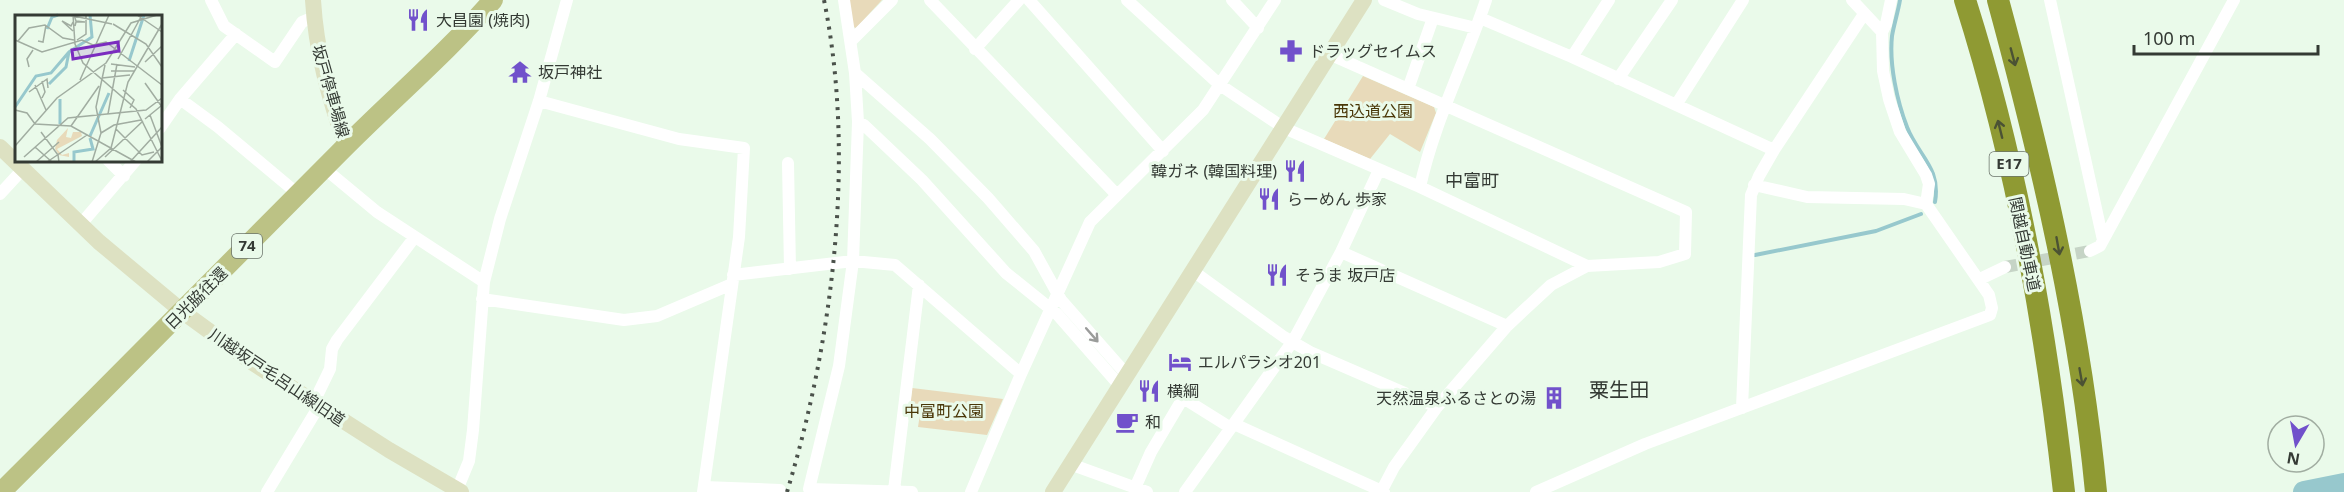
<svg xmlns="http://www.w3.org/2000/svg" width="2344" height="492" viewBox="0 0 2344 492" font-family="'Noto Sans','Noto Sans JP',sans-serif">
  <style>
    .green { fill: #e8daba }
    .lines { fill: none; stroke-linecap: round; stroke-linejoin: round }
    .stream { stroke: #97c8cd; stroke-width: 4 }
    .river { stroke: #97c8cd; stroke-width: 22 }
    .street-tunnel { stroke: #c6d4c6; stroke-width: 12; stroke-dasharray: 12 6; stroke-linecap: butt }
    .street { stroke: #fff; stroke-width: 12 }
    .secondary { stroke: #dde1c2; stroke-width: 16 }
    .primary { stroke: #bcc285; stroke-width: 20 }
    .highway { stroke: #8f9a33; stroke-width: 22 }
    .rail { stroke: #4b524b; stroke-width: 4; stroke-dasharray: 3 6; stroke-linecap: butt }
    .oneway { stroke: #4b5234 }
    .oneway2 { stroke: #9a9c9a }
    .labels { text-anchor: middle; stroke-width: 6; stroke-linejoin: round; paint-order: stroke }
    .shield { fill: #eafaea; stroke: #6b746b; stroke-width: 1.5 }
    .shield-label { font-size: 15px; font-weight: bold; fill: #343a34 }
    .poi-label { font-size: 16px; fill: #343a34; stroke: #eafaea; text-anchor: start }
    .street-label { font-size: 16px; fill: #343a34; stroke: #eafaea }
    .park-label { font-size: 16px; fill: #493607; stroke: #eafaea }
    .neighbourhood-label { font-size: 18px; fill: #343a34; stroke: #eafaea }
    .quarter-label { font-size: 20px; fill: #343a34; stroke: #eafaea }
    .inset-river { fill: none; stroke: #97c8cd; stroke-width: 3 }
    .inset-road { fill: none; stroke: #a1ada1; stroke-width: 1.5 }
    .view { fill: #7b2cbf; fill-opacity: 0.15; stroke: #7b2cbf; stroke-width: 3 }
    .inset-edge { fill: none; stroke: #343a34; stroke-width: 3 }
  </style>
  <rect width="100%" height="100%" fill="#eafaea"/>
  <path class="green" d="M848,0H882L856,28L853,27Z
    M1363,76L1434,107L1436,113L1420,152L1390,134L1370,159L1324,139Z
    M912,388L1003,399L987,435L918,427L921,408L910,407Z"/>
  <g class="lines">
    <path class="stream" d="M1900,0C1898,12 1894,24 1892,36C1889,64 1897,101 1907,127C1918,156 1941,167 1935,202
      M1755,255L1876,231L1921,214"/>
    <path class="river" d="M2304,492L2344,484"/>
    <path class="street-tunnel" d="M2005,267L2090,251"/>
    <path class="street" d="M211,0L224,26L275,62L302,22L314,17
      M844,0L855,73L858,122L853,261L839,366L809,489L912,492
      M930,0L1117,195
      M1029,0L1163,151
      M1127,0L1220,85L1284,128L1420,187L1587,266
      M1232,0L1258,28
      M1384,0L1418,14L1476,28
      M2050,0L2103,240
      M1480,18L1572,57L1774,150
      M1882,32L1886,24L1891,0
      M851,41L892,0
      M975,49L1019,0
      M1329,54L1686,212L1685,254L1659,262L1587,266L1551,285L1507,326L1437,407L1394,467L1382,490
      M1572,57L1609,0
      M855,73L930,139L988,198L1034,251L1061,300L1127,375
      M1618,79L1672,0
      M1408,89L1433,18
      M180,99L218,127L298,194
      M539,101L679,139L744,148L739,237L703,492
      M1676,105L1743,0
      M858,122L864,125L922,180L1006,273L1057,314L1120,386
      M160,128L180,99L236,34
      M108,160L124,176
      M788,163L790,269
      M324,168L377,212L484,282
      M1754,185L1807,197L1904,199L1926,204
      M1420,187C1434,122 1465,63 1486,0
      M0,194L23,169
      M81,224L136,160
      M2090,251L2100,246L2234,0
      M1341,252L1507,326
      M1193,271L1284,337L1310,352L1437,407
      M733,275L853,261L895,265L1021,374
      M1980,279L2005,267
      M482,299L624,320L657,316L732,284
      M314,402L330,369L332,349L337,340L414,238
      M1742,408L1751,195L1759,176L1774,150L1864,14
      M1234,424L1384,492
      M1070,464L1147,492
      M704,487L780,490
      M1135,488L1151,452L1183,398L1231,428
      M457,490L469,461L473,430L484,282L500,219L539,101L567,0
      M894,490L919,285
      M267,492L319,406
      M971,492L1021,374L1090,222L1203,110L1275,0
      M1185,492L1293,341L1341,252L1379,170
      M1536,492L1645,444L1990,315L1992,308L1989,295L1926,204L1929,184L1926,175L1900,132L1889,99L1883,71L1882,32L1852,0"/>
    <path class="secondary" d="M313,0C316,51 329,98 346,146
      M0,147L99,242L183,312L253,363L389,450L461,492
      M1053,492L1364,0"/>
    <path class="primary" d="M1,492C114,380 226,267 338,154C389,102 445,55 493,0"/>
    <path class="highway" d="M1965,0C2015,157 2046,329 2064,492
      M1998,0C2042,162 2080,325 2096,492"/>
    <path class="rail" d="M787,492C833,340 856,157 824,0"/>
  </g>
  <defs><path id="oneway-shaft" d="M-6 0H5M1.5-3L5.5 0L1.5 3" fill="none" stroke-width="1.6" stroke-linecap="round" stroke-linejoin="round" transform="scale(1.5)"/></defs>
  <g class="oneway">
    <use href="#oneway-shaft" transform="translate(2013 57) rotate(75)"/>
    <use href="#oneway-shaft" transform="translate(2000 129) rotate(-104)"/>
    <use href="#oneway-shaft" transform="translate(2058 246) rotate(80)"/>
    <use href="#oneway-shaft" transform="translate(2081 377) rotate(80)"/>
  </g>
  <use class="oneway2" href="#oneway-shaft" transform="translate(1092 335) rotate(49)"/>
  <defs>
    <g id="restaurant-bare" transform="scale(1.8)"><path d="M-5-6h1v4h1v-4h1v4h1v-4h1v5L-1.5 .5V6h-2V.5L-5-1ZM5-6V6H3V1.5H1.5Q1.5-4 5-6Z" fill="#7151cb" stroke="#eafaea" stroke-width="2.5" paint-order="stroke"/></g>
    <g id="pharmacy-bare" transform="scale(1.8)"><path d="M-2-6h4v4h4v4h-4v4h-4v-4h-4v-4h4Z" fill="#7151cb" stroke="#eafaea" stroke-width="2.5" paint-order="stroke"/></g>
    <g id="temple-bare" transform="scale(1.8)"><path d="M0-6L5-2H3V0L6.5 2.5H4V6H1.5V3h-3V6H-4V2.5H-6.5L-3 0V-2H-5Z" fill="#7151cb" stroke="#eafaea" stroke-width="2.5" paint-order="stroke"/></g>
    <g id="hotel-bare" transform="scale(1.8)"><path d="M-6-4.5h1.5V1H6V5H4.5V3h-9V5H-6ZM-4 0a1.8 1.8 0 1 1 3.6 0ZM.5 0V-2.5h3Q6-2.5 6 0Z" fill="#7151cb" stroke="#eafaea" stroke-width="2.5" paint-order="stroke"/></g>
    <g id="building-bare" transform="scale(1.8)"><path d="M-4-6H4V6H1V3H-1V6H-4ZM-2.5-4.3h1.7v1.8h-1.7ZM.8-4.3h1.7v1.8H.8ZM-2.5-1h1.7V.8h-1.7ZM.8-1h1.7V.8H.8Z" fill="#7151cb" stroke="#eafaea" stroke-width="2.5" paint-order="stroke"/></g>
    <g id="cafe-bare" transform="scale(1.8)"><path d="M-5.5-4.5H6V0H3Q3 3.5 0 3.5H-2.5Q-5.5 3.5-5.5 0ZM3-3.2v2h1.7v-2ZM-6 4.5H4V6H-6Z" fill="#7151cb" stroke="#eafaea" stroke-width="2.5" paint-order="stroke"/></g>
  </defs>
  <g fill-rule="evenodd">
    <use href="#restaurant-bare" x="418" y="20"/>
    <use href="#pharmacy-bare" x="1291" y="51"/>
    <use href="#temple-bare" x="520" y="72"/>
    <use href="#restaurant-bare" x="1295" y="171"/>
    <use href="#restaurant-bare" x="1269" y="199"/>
    <use href="#restaurant-bare" x="1277" y="275"/>
    <use href="#hotel-bare" x="1180" y="362"/>
    <use href="#restaurant-bare" x="1149" y="391"/>
    <use href="#building-bare" x="1554" y="398"/>
    <use href="#cafe-bare" x="1127" y="422"/>
  </g>
  <g class="labels">
    <g class="shield">
      <rect x="1989.5" y="152" width="39" height="24" rx="4.5"/>
      <rect x="232" y="234" width="30" height="24" rx="4.5"/>
    </g>
    <g class="shield-label">
      <text x="2009" y="169">E17</text>
      <text x="247" y="251">74</text>
    </g>
    <g class="poi-label">
      <text x="436" y="26">大昌園 (焼肉)</text>
      <text x="1309" y="57">ドラッグセイムス</text>
      <text x="538" y="78">坂戸神社</text>
      <text x="1277" y="177" text-anchor="end">韓ガネ (韓国料理)</text>
      <text x="1287" y="205">らーめん 歩家</text>
      <text x="1295" y="281">そうま 坂戸店</text>
      <text x="1198" y="368">エルパラシオ201</text>
      <text x="1167" y="397">横綱</text>
      <text x="1536" y="404" text-anchor="end">天然温泉ふるさとの湯</text>
      <text x="1145" y="428">和</text>
    </g>
    <g class="street-label">
      <text transform="translate(331 91) rotate(74)" y="6">坂戸停車場線</text>
      <text transform="translate(2025 244) rotate(78)" y="6">関越自動車道</text>
      <text transform="translate(196 298) rotate(-45)" y="6">日光脇往還</text>
      <text transform="translate(277 377) rotate(34)" y="6">川越坂戸毛呂山線旧道</text>
    </g>
    <g class="park-label">
      <text x="1373" y="117">西込道公園</text>
      <text x="944" y="417">中富町公園</text>
    </g>
    <g class="neighbourhood-label">
      <text x="1472" y="187">中富町</text>
    </g>
    <g class="quarter-label">
      <text x="1619" y="397">粟生田</text>
    </g>
  </g>
  <g transform="translate(15 15)">
    <rect width="147" height="147" fill="#eafaea"/>
    <path d="M53,113L51,122L56,123L58,117H66L67,121L42,134L47,140L54,138V142L44,140L40,134L42,125Z" fill="#e8daba"/>
    <path class="inset-river" d="M32,14L37,2L43,0M114,46L129,0M34,69L51,52L54,37M45,84V109M0,92L21,61L36,58L54,37L77,22L75,0M75,121L94,78M59,147V137L78,134L75,123"/>
    <path class="inset-road" d="M54,0L97,9M58,0L60,29L68,48L121,94L147,146M59,0L61,6L70,7H61L60,11M122,0L147,17M58,7L56,11L47,6L58,16M98,9L131,29L147,52M0,25L27,37L67,25L78,30L91,27L147,70M62,25L71,19V0M3,26L14,13L30,10L48,23L59,25M23,26L28,27L31,10M103,44L127,0M130,47L147,31M96,49L120,52M14,52L12,44L18,35M96,56H119M87,63L115,60M65,65L94,0M130,68L147,92M20,70L31,95M108,75L119,85L115,93M14,77L32,64L33,73M27,83L30,77L27,66M0,95L12,98L20,109L56,111L121,147M93,99L102,49M135,100L147,132M130,104L146,91M56,111L84,71M101,114L127,140L139,137M26,117L43,140L44,147M86,118L99,110L126,105M0,131L42,83L91,48L116,8L142,0M20,132L37,147M9,142L53,103L131,95L147,83M90,142L128,106M21,147L44,127M32,147L72,120M77,147L86,118L81,92L90,50M80,147L96,133L113,67L147,9M115,147L147,112M132,147L147,132"/>
    <path class="view" d="M103,27L104,36L58,44L57,35Z"/>
    <rect width="147" height="147" class="inset-edge"/>
  </g>
  <g transform="translate(2296 444) rotate(190)"><circle r="28" fill="#eafaea" stroke="#a1ada1" stroke-width="1.5"/>
  <path d="M0-4.5L10 22L0 15L-10 22Z" fill="#7151cb"/>
  <text y="-9" font-size="16" font-weight="bold" text-anchor="middle" fill="#343a34">N</text>
  </g>
  <path d="M2134 45v9h184v-9" fill="none" stroke="#343a34" stroke-width="3"/>
  <text x="2143" y="45" font-size="18" fill="#343a34" stroke="#eafaea" stroke-width="4.5" paint-order="stroke">100 m</text>
</svg>
